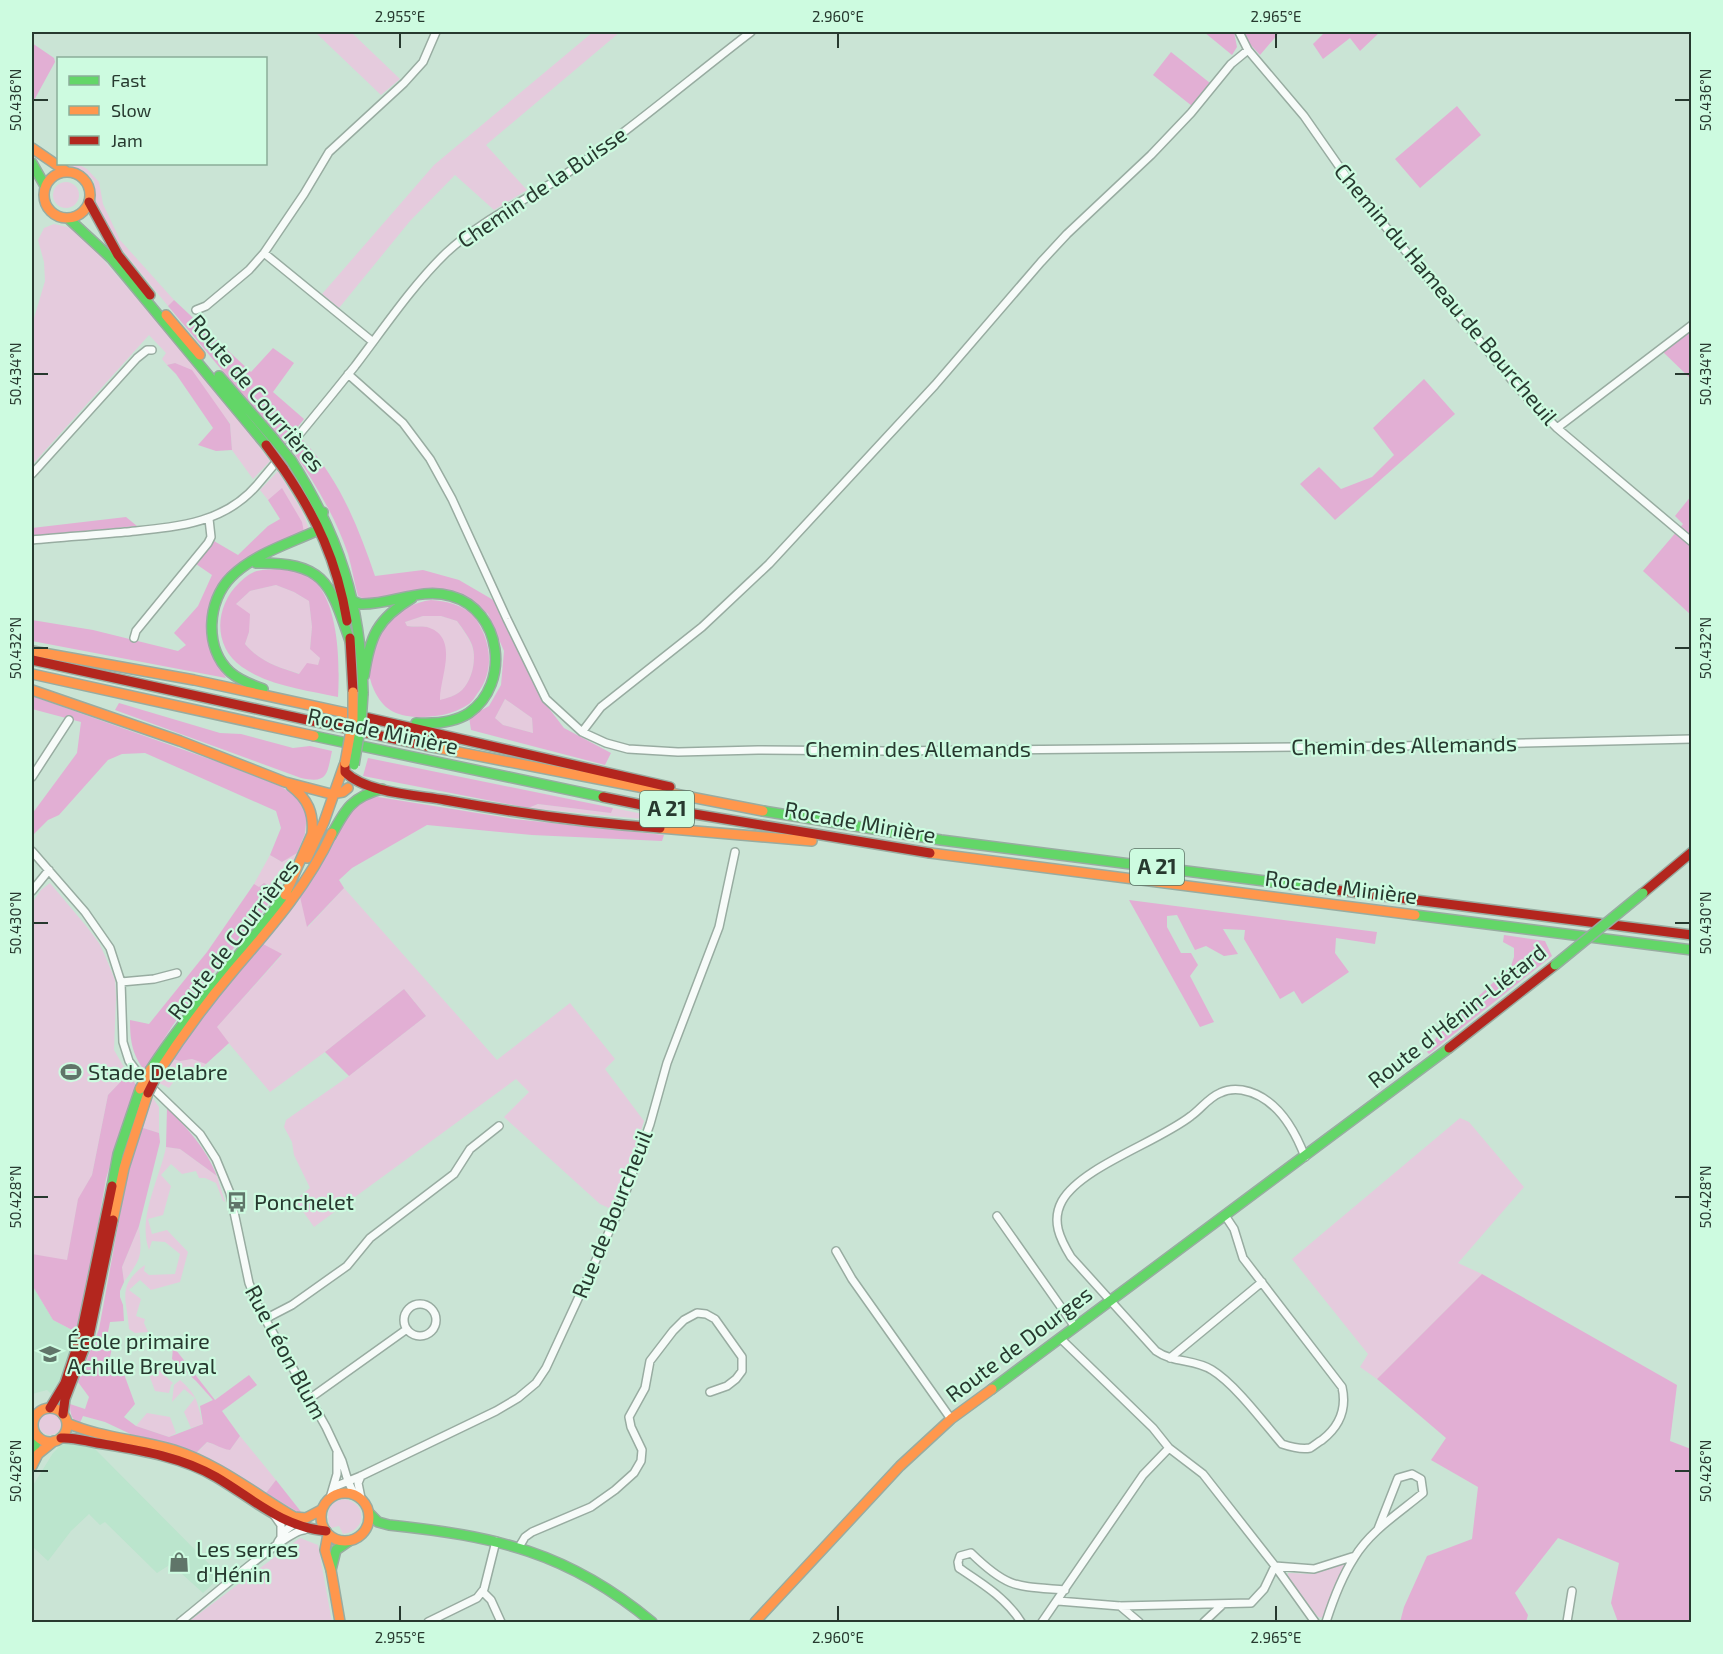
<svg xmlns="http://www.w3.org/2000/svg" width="1723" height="1654" viewBox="0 0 1723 1654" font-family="'Exo 2',sans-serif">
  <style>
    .built { fill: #bbe5cd }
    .green { fill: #e5cbdd }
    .forest { fill: #e2afd4; fill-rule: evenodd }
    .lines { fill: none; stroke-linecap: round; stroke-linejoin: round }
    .street-casing { stroke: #98aca1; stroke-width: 10 }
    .fast-casing { stroke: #98aca1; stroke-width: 12 }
    .slow-casing { stroke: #98aca1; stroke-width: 12 }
    .jam-casing { stroke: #98aca1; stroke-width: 12 }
    .street { stroke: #f7fbf9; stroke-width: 7 }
    .fast { stroke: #63d668; stroke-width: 9 }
    .slow { stroke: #ff974d; stroke-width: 9 }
    .jam { stroke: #b3261e; stroke-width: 9 }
    .fast-bridge-casing { stroke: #98aca1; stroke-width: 12; stroke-linecap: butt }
    .slow-bridge-casing { stroke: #98aca1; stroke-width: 12; stroke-linecap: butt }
    .jam-bridge-casing { stroke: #98aca1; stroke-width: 12; stroke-linecap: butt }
    .fast-bridge { stroke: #63d668; stroke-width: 9 }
    .slow-bridge { stroke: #ff974d; stroke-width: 9 }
    .jam-bridge { stroke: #b3261e; stroke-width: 9 }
    .ticks { fill: none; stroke: #27392f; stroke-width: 2 }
    .labels { text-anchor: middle; stroke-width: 4.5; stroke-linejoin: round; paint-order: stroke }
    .shield { fill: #cdfbe0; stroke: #597364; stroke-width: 1.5 }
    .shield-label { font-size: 21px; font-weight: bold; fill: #27392f }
    .street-label { font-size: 22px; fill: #27392f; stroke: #cdfbe0 }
    .poi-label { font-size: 22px; fill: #27392f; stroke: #cdfbe0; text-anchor: start }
    .neatline { fill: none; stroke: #27392f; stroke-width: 2 }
    .ticks-label { font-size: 15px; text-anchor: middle; fill: #27392f }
  </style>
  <rect width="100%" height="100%" fill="#cae4d5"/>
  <path class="built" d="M32,1285L53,1320L76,1332L62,1376L51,1394L47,1390L32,1394Z
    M69,1443L94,1448L221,1576L203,1593L171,1564L157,1573L105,1522L100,1525L89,1514L71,1531L48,1561L32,1546V1487L53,1453L61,1445Z"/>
  <path class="green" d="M315,32H351L400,79L381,95Z
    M593,32H620L486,145L527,190L494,210L455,175L410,221L339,308L322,294L434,165Z
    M66,164H78L87,169L99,182L103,204L120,240L174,300L168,306L118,245L96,203L94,181L86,173Z
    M53 195a13 13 0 1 1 26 0a13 13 0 1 1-26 0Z
    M54,224L75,229L84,237L224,400L270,461L253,479L232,450L230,423L175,363L167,365L162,359L166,353L149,335L32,465V325L45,281L44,262L38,240L44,228Z
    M278,471L302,511L309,529L304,532L282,489L268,500L260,490Z
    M276,585L294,592L309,601L312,627L310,648L320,658L318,665L300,674C278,667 260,662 245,644L249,632L236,604L250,591Z
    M423,616H441L457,621C462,629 469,637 472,646C477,659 472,681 461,691C455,696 447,698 439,701L440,692L428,627L407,626L405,622Z
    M505,699L532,718L533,733L503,725L495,718Z
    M538,804L611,813L613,808L653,816V820L528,808Z
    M297,853L278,890L264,883L259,887L254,884L270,855L282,862Z
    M50,883L87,927L99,943L106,958L115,980L116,998L114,1050L128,1074L108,1095L92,1175L78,1200L67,1261L32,1254V903L41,890Z
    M344,888L497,1060L570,1003L615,1059L605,1069L644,1121L617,1206L612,1203L609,1208L600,1204L504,1117L529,1092L516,1079L314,1227L295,1200L310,1188L294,1155L292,1142L284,1127L286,1120L349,1076L426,1016L404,989L325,1052L270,1092L216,1028L282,955L263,944L300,897L308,927Z
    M172,1059L180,1061L192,1059L206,1064L201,1070C182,1064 180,1074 169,1088L159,1083Z
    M152,1097L159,1107V1133L140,1127Z
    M1460,1118L1469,1122L1524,1187L1458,1263L1482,1274L1377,1379L1360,1367L1368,1354L1292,1259Z
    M166,1147L180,1149L217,1176L225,1202L223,1201L216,1183L205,1178H199L196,1171L182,1174L171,1164L161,1175L171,1186L163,1215L148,1219L152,1234L167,1230L188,1252L180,1282L151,1290L140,1280L129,1290L141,1299L136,1316L145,1319L144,1323L148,1332L135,1333L129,1329C127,1299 116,1286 145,1265L144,1271L149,1275L175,1274L180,1254L165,1242L152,1241L149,1250C137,1218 160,1178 166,1147Z
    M139,1226C142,1257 142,1257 124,1282L122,1267Z
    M155,1367L173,1383L171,1385L169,1393L155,1391L147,1369Z
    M180,1380C199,1397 196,1401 203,1424L191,1428L184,1412L195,1398L184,1389L172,1402L174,1385Z
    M147,1413L170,1417L176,1433L169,1437L136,1426Z
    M39 1424a11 11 0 1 1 22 0a11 11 0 1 1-22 0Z
    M240,1436L276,1480L266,1493L230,1470L196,1454L207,1442L230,1450Z
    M344,1499C368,1503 367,1531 343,1534L339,1526L331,1528C325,1514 328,1502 344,1499Z
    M300,1538L318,1545L332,1622H188Z
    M1341,1563L1344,1565L1345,1568L1330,1599L1324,1618L1318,1617L1288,1577V1573L1312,1574L1327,1570Z"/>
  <path class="forest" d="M1204,32H1234L1237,47L1232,55Z
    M1244,32H1277L1279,33L1260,55L1248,42Z
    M1325,32H1380L1360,51L1350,38L1323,59L1313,44Z
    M32,43L54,58L55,62L32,104Z
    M1171,52L1210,83L1192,106L1153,75Z
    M1457,106L1481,135L1420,188L1395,159Z
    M174,300L251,372L273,348L294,363L273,392L304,419L284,444L168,306Z
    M1691,330V379L1663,352Z
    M175,363L192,370L230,424L232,450L216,451L198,445L213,428L176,374L167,365Z
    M1424,379L1455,414L1335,520L1300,484L1319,467L1341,489L1372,477L1394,455L1373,428Z
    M302,439C339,478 358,526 375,576L423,570L459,580L495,601L544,702L564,728L611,753L605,765L471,730L469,717L489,706L501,685L504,651L488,614L466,596L366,600L358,596C354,582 352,568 348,554C335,516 315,483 292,450ZM505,699L532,718L533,733L503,725L495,718Z
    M282,488L302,522L304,532C290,539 256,552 246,561C235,572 206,607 206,622C207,641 217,661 226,678L32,641V620L93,630L178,651L186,645L174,633L198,606L212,575L196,564L214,541L238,555L268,526L280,519L268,500Z
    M1691,496L1692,497L1691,615L1643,571L1683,524L1675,516Z
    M126,517L137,526L32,536V528Z
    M277,569C282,569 290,568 296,569C340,582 340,661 338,697C307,690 269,686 242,667C212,646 215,606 239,583C243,579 249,574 254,572C261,569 270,570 277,569ZM276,585L294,592L309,601L312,627L310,649L320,658L318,665L307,663L299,674C278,667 260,662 245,644L249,632L250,614L236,604L250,591Z
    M431,600C445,601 461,604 473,615C476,617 478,623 480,626C492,648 493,674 477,694C475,697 472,702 469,704C452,715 436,717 417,717C395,716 383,709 374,690C355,649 391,605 431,600ZM423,616H441L457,621C462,628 469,637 472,645C477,659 472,680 462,690C456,696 447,698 440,700C439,679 461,637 427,627C421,626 413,627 407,626L405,622Z
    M32,696L218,762L280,786L293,794L303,803L307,812L305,834L297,853L282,862L270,855L281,828L276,811L145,753L122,754L108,760L59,815L48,820L32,836V814L77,753L81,722L32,709Z
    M119,703L220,733L241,734L293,748L310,746L332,751C327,774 328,784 301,778L115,710Z
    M368,758L613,808L611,813L538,804L528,808L363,776Z
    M378,797L514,819L664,835L662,841L532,835L427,825L352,868L339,880L344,888L307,927L300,897L332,845L350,808L364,798Z
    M264,883L278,890C251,930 218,966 188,1004C172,1025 158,1048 145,1071C132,1055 130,1040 130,1020L149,1024L207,952L254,884L259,887Z
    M1129,900L1377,932L1375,944L1336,938L1335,953L1349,972L1302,1004L1294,991L1280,999L1244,939L1245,930L1223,929L1238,954L1224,956L1206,946L1195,950L1177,915L1167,916V927L1181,953H1191L1198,965L1190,976L1214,1022L1200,1027Z
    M1504,935L1545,941L1552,956L1429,1054L1427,1052L1439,1033L1511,966L1514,957V948L1503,942Z
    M263,944L282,954L217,1027L229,1043L206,1064L192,1059L180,1061L172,1059L202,1016Z
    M404,989L426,1016L349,1076L325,1052Z
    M128,1074L137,1086L120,1130L106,1179L91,1265L76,1332L53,1320L32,1285V1254L67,1260L78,1199L92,1175L108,1095Z
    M167,1108C188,1129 206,1148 217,1176L180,1149L166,1147Z
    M140,1127L159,1133L160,1142L139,1226L122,1267L124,1282L120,1291V1297L123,1305L124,1321L110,1322L107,1337L113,1343L107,1371L124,1374L135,1404L124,1417L136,1426L169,1437L203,1424L200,1406L213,1400L196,1381L172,1359L173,1348L185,1339L187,1341L176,1350L215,1400L249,1375L257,1385L222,1411L240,1436L230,1450C221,1449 216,1444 207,1442L194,1455L139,1438L105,1422L83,1416L79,1425C72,1419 70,1415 70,1404L85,1409L89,1397L78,1382L99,1329L131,1155Z
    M1482,1274L1677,1385L1670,1441L1691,1449V1622H1618L1611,1603L1619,1563L1558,1538L1515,1593L1528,1615L1526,1622H1400L1404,1607L1427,1556L1472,1539L1478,1487L1431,1460L1446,1438L1377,1379Z
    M276,1480L302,1513L301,1514L266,1493Z"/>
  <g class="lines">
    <g class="street-casing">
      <path id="street" d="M1239,32L1248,50L1304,116L1357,192L1520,390L1557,428L1692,542
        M264,253L373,342
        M196,310L206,306L249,270L264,253L304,194L329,152L404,83L423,62L436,32
        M348,374L403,423L430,459L452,499L507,619L546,699L582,732L606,743L628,749L678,752L758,750L885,751L1400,746L1692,739
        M1557,428L1692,325
        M32,474L137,358L147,350H152
        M32,540C63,537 94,535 125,532C173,527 223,525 257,485C290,446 323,406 355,366C384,328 412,286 446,253C480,221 521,203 560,178C627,133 687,81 751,32
        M134,638L136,631L208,543L211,537L209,519
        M582,732L601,707L702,627L769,564L935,385L1041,262L1067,234L1151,155L1191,113L1231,64L1248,50
        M32,777L69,720
        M32,851L85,912L110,948L121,982L123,1042L129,1061L141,1077L200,1134L216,1159L230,1193L249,1283L259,1308L326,1427L342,1461L348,1481L354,1494
        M32,891L49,870
        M121,982L154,979L177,973
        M997,1216L1075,1327
        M1226,1217L1234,1229L1243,1258L1342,1387C1347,1409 1340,1426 1322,1440C1318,1442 1314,1446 1310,1448C1301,1450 1291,1447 1282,1444C1264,1423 1235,1384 1212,1370C1195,1359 1173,1363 1156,1351L1071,1257C1060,1239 1051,1221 1062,1201C1081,1167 1158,1142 1191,1116C1201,1109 1208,1098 1220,1093C1226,1090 1235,1089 1242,1090C1276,1096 1294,1128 1305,1157
        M836,1251L852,1279L951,1419
        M404 1320a16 16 0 1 1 32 0a16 16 0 1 1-32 0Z
        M265,1319L292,1305L347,1266L370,1238L454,1174L470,1149L499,1126
        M1060,1338L1153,1428L1169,1448L1203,1474L1275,1566L1315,1622
        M1170,1358L1262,1282
        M309,1399L407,1329
        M334,1487L361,1476L496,1411L518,1398L536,1383L546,1368L620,1208L650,1124L667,1063L719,927L735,852
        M330,1498L337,1474V1453
        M361,1498L358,1483L361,1476
        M274,1515L281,1525V1536
        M278,1542L286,1530L297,1522
        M519,1547L525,1537L532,1532L591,1507L615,1490L634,1473L641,1461L642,1450L631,1427L629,1417L645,1388L650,1361L673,1331L684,1320L697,1313L706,1314L715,1319L742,1357V1371L736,1379L727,1386L710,1392
        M483,1592L491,1600L501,1622
        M1058,1601L1120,1606L1251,1603L1264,1589L1275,1566L1314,1569L1355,1556
        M1120,1606L1139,1622
        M180,1622C200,1607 287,1530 304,1530
        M428,1622L477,1598L484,1589L496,1541
        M1021,1622C1006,1598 983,1584 959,1568L958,1562L960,1556L971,1553C1008,1589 1016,1586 1065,1590
        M1042,1622L1143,1475L1169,1448
        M1204,1622L1222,1605
        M1326,1622C1333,1600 1341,1578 1354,1558C1370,1531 1399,1513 1423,1493L1421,1479L1412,1474L1398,1478L1378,1529
        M1567,1622L1572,1591"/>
    </g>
    <g class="fast-casing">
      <path id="fast" d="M32,163L45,186
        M69,219L111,258L266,445
        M219,376L273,438
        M291,460C339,535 361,604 363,693
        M256,563C326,562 330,583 351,644
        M341,581C345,592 348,601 361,604C392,605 420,587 451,596C502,610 511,684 469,713C454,723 434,724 416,723
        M364,676C370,636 377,619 412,598
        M263,689C252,685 239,680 230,672C204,648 207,601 231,577C254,554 288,544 316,531L320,526L323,512
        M314,736L603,797
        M763,811L941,840L1328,889
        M331,836C345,810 351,797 382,789
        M1415,915L1692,950
        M151,1069C192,1005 246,952 288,890
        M112,1186L118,1154L140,1089
        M992,1389L1449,1048
        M32,1453L38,1437
        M370,1514L378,1522L389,1525C495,1536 568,1552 652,1622
        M331,1570L336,1550L349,1541"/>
    </g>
    <g class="slow-casing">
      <path id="slow" d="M32,148L67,172
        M44 195a23 23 0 1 1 46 0a23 23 0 1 1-46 0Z
        M166,315L200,355
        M32,651L194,680L360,716
        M32,674L314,736
        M32,690L180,741L285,782L331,794L343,792L348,788
        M427,746L763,811
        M660,828L812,841
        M930,853L1415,915
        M307,858L324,822L344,765
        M285,895L312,834C314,813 308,799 291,786
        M158,1073C181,1037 206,1003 234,970C271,927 308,885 332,833
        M113,1220L124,1168L148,1093
        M33 1425a17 17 0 1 1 34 0a17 17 0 1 1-34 0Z
        M67,1423C101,1438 138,1439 174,1450C218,1464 255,1494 294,1517L306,1518L321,1510
        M32,1466L38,1454L54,1441
        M321 1517a24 24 0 1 1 48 0a24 24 0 1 1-48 0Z
        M328,1534L325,1550L331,1570L340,1622
        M755,1622L900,1466L951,1419L992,1389"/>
    </g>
    <g class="jam-casing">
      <path id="jam" d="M89,202L118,255L150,295
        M283,468C317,518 337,561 347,621
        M350,638L353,692
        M32,660L427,746
        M360,716L670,787
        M345,763V772C366,793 416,795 445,800C517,813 588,823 660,828
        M603,797L652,807L930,853
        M1328,889L1692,935
        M1643,893L1692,852
        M1449,1048L1555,965
        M50,1408L65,1383L81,1335L112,1186
        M63,1414L65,1399L89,1336L113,1220
        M61,1438C74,1437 85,1441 97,1443C138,1450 180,1456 216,1477C252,1498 282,1527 326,1531"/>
    </g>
    <use href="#street" class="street"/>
    <use href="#fast" class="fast"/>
    <use href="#slow" class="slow"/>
    <use href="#jam" class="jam"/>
    <g class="fast-bridge-casing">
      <path id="fast-bridge" d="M273,438L291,460
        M354,765L361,723L363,693
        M1555,965L1643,893"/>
    </g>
    <g class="slow-bridge-casing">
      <path id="slow-bridge" d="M345,763L353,719V692
        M140,1089L151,1069"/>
    </g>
    <g class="jam-bridge-casing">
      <path id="jam-bridge" d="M266,445L283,468
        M148,1093L158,1073"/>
    </g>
    <use href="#fast-bridge" class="fast-bridge"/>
    <use href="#slow-bridge" class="slow-bridge"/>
    <use href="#jam-bridge" class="jam-bridge"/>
  </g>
  <path class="ticks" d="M400,33V48M838,33V48M1276,33V48M33,100H48M1675,100H1690M33,374H48M1675,374H1690M33,648H48M1675,648H1690M33,923H48M1675,923H1690M33,1197H48M1675,1197H1690M33,1471H48M1675,1471H1690M400,1606V1621M838,1606V1621M1276,1606V1621"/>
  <defs>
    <g id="stadium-bare" transform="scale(1.62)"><path d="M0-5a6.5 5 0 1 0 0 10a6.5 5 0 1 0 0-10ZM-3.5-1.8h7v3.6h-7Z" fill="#607569" stroke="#cdfbe0" stroke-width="2.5" paint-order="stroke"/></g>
    <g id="bus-bare" transform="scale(1.62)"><path d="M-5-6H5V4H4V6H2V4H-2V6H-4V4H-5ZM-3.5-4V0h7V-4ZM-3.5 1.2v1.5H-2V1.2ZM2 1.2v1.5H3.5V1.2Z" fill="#607569" stroke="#cdfbe0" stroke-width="2.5" paint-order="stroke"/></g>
    <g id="school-bare" transform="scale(1.62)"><path d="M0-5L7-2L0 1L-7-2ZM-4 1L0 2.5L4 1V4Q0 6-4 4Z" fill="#607569" stroke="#cdfbe0" stroke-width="2.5" paint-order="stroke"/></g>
    <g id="shop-bare" transform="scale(1.62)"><path d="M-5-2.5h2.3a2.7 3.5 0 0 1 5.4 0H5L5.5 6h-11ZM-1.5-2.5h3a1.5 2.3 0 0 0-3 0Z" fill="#607569" stroke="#cdfbe0" stroke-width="2.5" paint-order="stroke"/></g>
  </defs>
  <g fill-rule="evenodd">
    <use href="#stadium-bare" x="71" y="1072"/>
    <use href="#bus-bare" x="237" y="1202"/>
    <use href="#school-bare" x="50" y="1354"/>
    <use href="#shop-bare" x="179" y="1562"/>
  </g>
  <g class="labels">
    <g class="shield">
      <rect x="640" y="791" width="54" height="36" rx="4.5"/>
      <rect x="1130" y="849" width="54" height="36" rx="4.5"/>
    </g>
    <g class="shield-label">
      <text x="667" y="816">A 21</text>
      <text x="1157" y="874">A 21</text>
    </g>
    <g class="street-label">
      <text transform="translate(542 187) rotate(-34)" y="8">Chemin de la Buisse</text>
      <text transform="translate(1446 294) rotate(50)" y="8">Chemin du Hameau de Bourcheuil</text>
      <text transform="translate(257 393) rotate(50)" y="8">Route de Courrières</text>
      <text transform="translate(383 731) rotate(12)" y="8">Rocade Minière</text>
      <text transform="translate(1404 745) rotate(-1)" y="8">Chemin des Allemands</text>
      <text x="918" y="757">Chemin des Allemands</text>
      <text transform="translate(860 822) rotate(10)" y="8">Rocade Minière</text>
      <text transform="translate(1341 887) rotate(7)" y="8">Rocade Minière</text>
      <text transform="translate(233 939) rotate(-52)" y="8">Route de Courrières</text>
      <text transform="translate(1457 1016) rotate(-38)" y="8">Route d'Hénin-Liétard</text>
      <text transform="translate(612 1214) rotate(-68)" y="8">Rue de Bourcheuil</text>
      <text transform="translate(1019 1344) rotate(-37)" y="8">Route de Dourges</text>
      <text transform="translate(286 1352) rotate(62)" y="8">Rue Léon Blum</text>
    </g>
    <g class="poi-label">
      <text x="88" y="1080">Stade Delabre</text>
      <text x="254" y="1210">Ponchelet</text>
      <text x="67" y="1349">École primaire<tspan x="67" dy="25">Achille Breuval</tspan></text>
      <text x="196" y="1557">Les serres<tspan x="196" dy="25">d'Hénin</tspan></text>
    </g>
  </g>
  <rect width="1723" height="1654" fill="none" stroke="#cdfbe0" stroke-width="66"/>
  <rect x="57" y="57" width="210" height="108" fill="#cdfbe0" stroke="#8bad99" stroke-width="1.5"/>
  <rect x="69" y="76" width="30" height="9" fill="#63d668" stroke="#8bad99" stroke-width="1.5"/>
  <text x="111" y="87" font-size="18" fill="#27392f">Fast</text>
  <rect x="69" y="106" width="30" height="9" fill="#ff974d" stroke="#8bad99" stroke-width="1.5"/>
  <text x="111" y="117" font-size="18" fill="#27392f">Slow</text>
  <rect x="69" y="136" width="30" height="9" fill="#b3261e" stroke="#8bad99" stroke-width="1.5"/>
  <text x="111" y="147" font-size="18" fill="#27392f">Jam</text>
  <rect x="33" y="33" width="1657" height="1588" class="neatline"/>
  <g class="ticks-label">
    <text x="400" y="22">2.955°E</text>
    <text x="838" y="22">2.960°E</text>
    <text x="1276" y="22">2.965°E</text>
    <text transform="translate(16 100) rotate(-90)" y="5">50.436°N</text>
    <text transform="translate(1706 100) rotate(-90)" y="5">50.436°N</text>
    <text transform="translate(16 374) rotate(-90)" y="5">50.434°N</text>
    <text transform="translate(1706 374) rotate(-90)" y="5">50.434°N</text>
    <text transform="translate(16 648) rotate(-90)" y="5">50.432°N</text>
    <text transform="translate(1706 648) rotate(-90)" y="5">50.432°N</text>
    <text transform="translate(16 923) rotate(-90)" y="5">50.430°N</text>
    <text transform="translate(1706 923) rotate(-90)" y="5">50.430°N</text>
    <text transform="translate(16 1197) rotate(-90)" y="5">50.428°N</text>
    <text transform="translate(1706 1197) rotate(-90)" y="5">50.428°N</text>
    <text transform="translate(16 1471) rotate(-90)" y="5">50.426°N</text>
    <text transform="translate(1706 1471) rotate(-90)" y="5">50.426°N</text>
    <text x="400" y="1643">2.955°E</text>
    <text x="838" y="1643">2.960°E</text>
    <text x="1276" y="1643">2.965°E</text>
  </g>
</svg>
